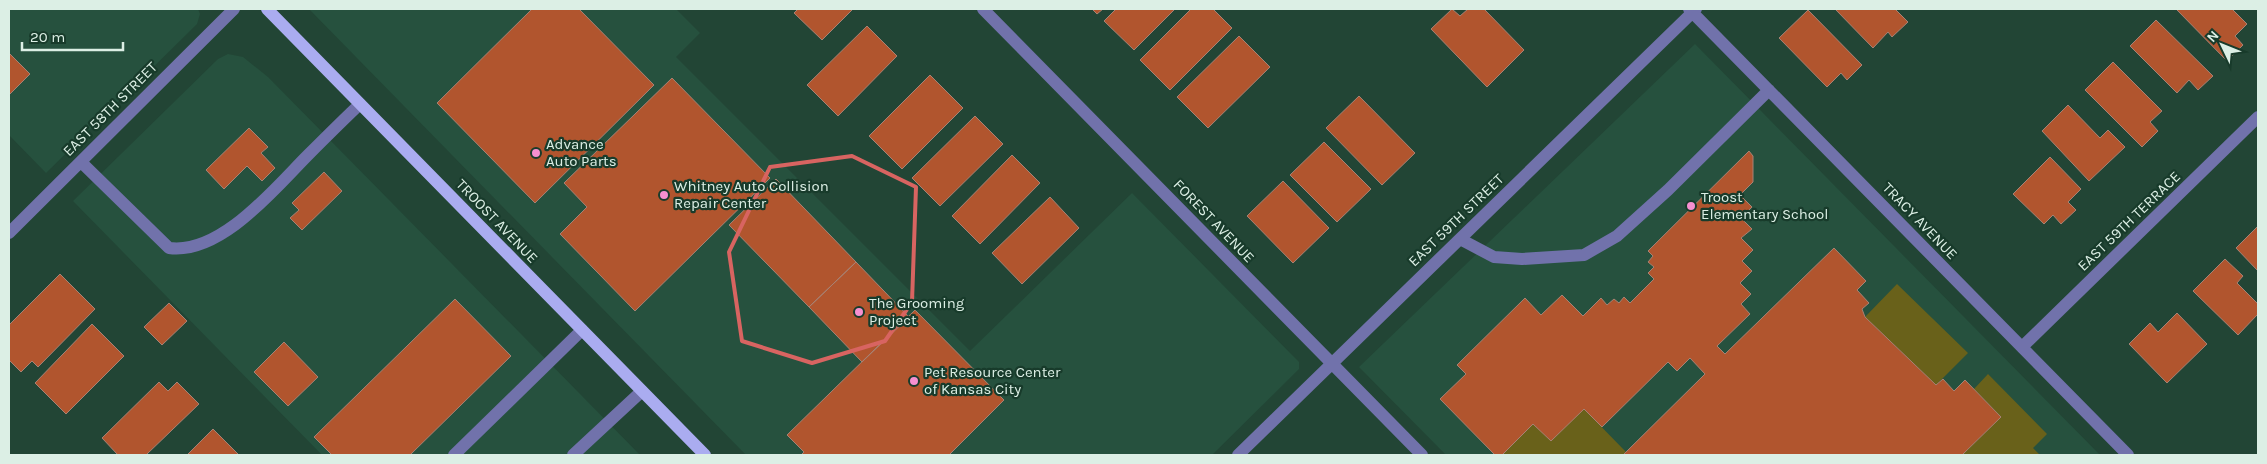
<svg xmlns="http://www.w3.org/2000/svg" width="2267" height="464" viewBox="0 0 2267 464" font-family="Karla,sans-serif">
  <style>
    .built { fill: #26513e }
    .green { fill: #69611a }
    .building { fill: #b1552e; stroke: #a78274 }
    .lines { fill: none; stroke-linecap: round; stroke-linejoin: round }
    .minor { stroke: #7172ab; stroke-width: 12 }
    .major { stroke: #aaacf0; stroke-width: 12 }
    .marked { fill: none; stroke: #d86461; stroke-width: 4; stroke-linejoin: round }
    .poi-dot { fill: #f690d0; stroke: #183b2b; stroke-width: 2 }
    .labels { text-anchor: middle; stroke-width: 4.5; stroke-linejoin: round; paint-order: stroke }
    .street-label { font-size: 15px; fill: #dcefe5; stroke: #183b2b }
    .poi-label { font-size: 15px; fill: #dcefe5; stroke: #183b2b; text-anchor: start }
  </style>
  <rect width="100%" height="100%" fill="#224535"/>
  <path class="built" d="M9,9H198L200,14L197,24L46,173L9,135Z
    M309,9H676L700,33L676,57L970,351L1132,193L1299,362V369L1212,455H746Z
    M1695,44L2100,455H1446L1359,367Z
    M228,54L243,57L268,77L640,455H322L73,201L218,59Z"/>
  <path class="green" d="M1897,284L1968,353L1936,385L1865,317Z
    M1988,374L2047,434L2033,448L2040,455H1962L2001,417L1974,389Z
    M1584,409L1626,452L1623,455H1502L1533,424Z"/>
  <path class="building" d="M532,9H579L654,85L535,203L437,103Z
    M798,9H853L822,40L794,13Z
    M1092,9H1103L1097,14Z
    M1116,9H1175L1134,50L1104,21Z
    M1191,9H1213L1232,28L1170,90L1140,60Z
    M1452,9L1460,16L1468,9H1484L1524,50L1487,87L1431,29Z
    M1835,9H1895L1908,22L1892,37L1888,32L1873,48Z
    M2176,9H2232L2247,24L2235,36L2243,45L2227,61Z
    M1808,10L1862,65L1847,80L1841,73L1827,87L1779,38Z
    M2156,20L2213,76L2198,90L2189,80L2177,93L2130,46Z
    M867,26L897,56L838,116L807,85Z
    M1239,36L1270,67L1208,128L1177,97Z
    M9,53L30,74L9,95Z
    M2113,62L2162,111L2150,122L2158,131L2142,147L2085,90Z
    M930,75L963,108L902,169L869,136Z
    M672,78L770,178L635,311L560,234L587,207L564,183Z
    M1359,96L1415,153L1382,185L1326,128Z
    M2068,105L2100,138L2108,130L2125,147L2089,181L2042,131Z
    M975,116L1003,144L940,206L912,178Z
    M249,128L268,147L261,153L275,168L262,181L247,166L224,189L206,170Z
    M1324,142L1371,189L1337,222L1290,175Z
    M1749,151L1753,156V182L1740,195L1752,207L1741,218L1752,229L1741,238L1753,250L1742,261L1752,271L1740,283L1751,294L1741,304L1750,314L1717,346L1725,354L1834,248L1866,281L1857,290L1869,303L1862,309L1865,317L1936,385L1943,379L1954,391L1965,380L2001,417L1962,455H1623L1705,374L1690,358L1677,371L1668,362L1602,427L1584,409L1551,441L1533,424L1502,455H1495L1440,399L1466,374L1457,365L1525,298L1541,315L1562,295L1583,316L1601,298L1607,305L1614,299L1619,303L1624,297L1630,303L1654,279L1648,273L1654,267L1648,262L1653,256L1648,251Z
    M1012,155L1040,183L980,244L952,216Z
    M2050,157L2081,189L2068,202L2076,210L2061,224L2053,215L2044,224L2013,194Z
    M324,172L342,191L302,230L290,218L299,210L292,203Z
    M776,179L856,262L809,307L729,225Z
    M1283,181L1329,228L1293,263L1247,216Z
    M1050,197L1079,228L1022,284L992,253Z
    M2258,226V271L2236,248Z
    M2225,259L2243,276L2237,283L2258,304V314L2238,335L2193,291Z
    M856,262L909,317L862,362L809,307Z
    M60,274L95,309L38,367L32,361L21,372L9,360V325Z
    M455,299L511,356L410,455H332L314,437Z
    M169,303L187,321L162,345L144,327Z
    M915,310L1004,400L949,455H801L804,452L787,435Z
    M2177,313L2207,344L2167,383L2129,344L2150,323L2158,332Z
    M92,324L124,356L66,414L35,383Z
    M284,342L318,377L288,406L254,372Z
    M159,382L168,391L177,382L199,404L146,455H118L102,438Z
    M213,429L239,455H187Z"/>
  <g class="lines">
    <path class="minor" d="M983,9L1422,455
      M1689,9L2128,455
      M81,162L169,248C221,255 275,188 308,155C325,138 342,121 360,104
      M9,233L234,9
      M1460,239L1494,257L1522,259L1584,255L1617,236L1668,190L1769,90
      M2022,347L2258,117
      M454,455L582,330
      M573,455L642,391
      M1238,455L1696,9"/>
    <path class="major" d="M267,9L705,455"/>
  </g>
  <path class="marked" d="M852,156L916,187L912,302L885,341L812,363L742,341L729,252L770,167Z"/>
  <g class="poi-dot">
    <circle cx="536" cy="153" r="5"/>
    <circle cx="664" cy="195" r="5"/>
    <circle cx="1691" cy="206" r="5"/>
    <circle cx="859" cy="312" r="5"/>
    <circle cx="914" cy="381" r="5"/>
  </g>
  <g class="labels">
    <g class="street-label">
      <text transform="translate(110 109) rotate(-45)" y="5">EAST 58TH STREET</text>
      <text transform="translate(1456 220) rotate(-44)" y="5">EAST 59TH STREET</text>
      <text transform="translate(497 221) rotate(46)" y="5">TROOST AVENUE</text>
      <text transform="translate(1214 221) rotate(46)" y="5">FOREST AVENUE</text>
      <text transform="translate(1920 221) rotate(46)" y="5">TRACY AVENUE</text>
      <text transform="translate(2129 221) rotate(-44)" y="5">EAST 59TH TERRACE</text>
    </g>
    <g class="poi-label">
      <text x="546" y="149">Advance<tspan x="546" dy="17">Auto Parts</tspan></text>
      <text x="674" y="191">Whitney Auto Collision<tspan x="674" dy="17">Repair Center</tspan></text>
      <text x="1701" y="202">Troost<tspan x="1701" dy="17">Elementary School</tspan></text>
      <text x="869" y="308">The Grooming<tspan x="869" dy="17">Project</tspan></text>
      <text x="924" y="377">Pet Resource Center<tspan x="924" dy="17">of Kansas City</tspan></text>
    </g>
  </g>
  <rect width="2267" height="464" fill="none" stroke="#dcefe5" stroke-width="20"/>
  <g transform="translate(2222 45) rotate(313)" stroke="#183b2b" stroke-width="4" paint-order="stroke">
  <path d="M0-4L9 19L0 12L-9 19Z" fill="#dcefe5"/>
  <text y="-8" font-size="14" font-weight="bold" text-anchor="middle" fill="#dcefe5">N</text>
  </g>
  <path d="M22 42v8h101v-8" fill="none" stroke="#dcefe5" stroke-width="2.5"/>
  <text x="30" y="42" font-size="15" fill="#dcefe5" stroke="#183b2b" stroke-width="4" paint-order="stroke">20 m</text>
</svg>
